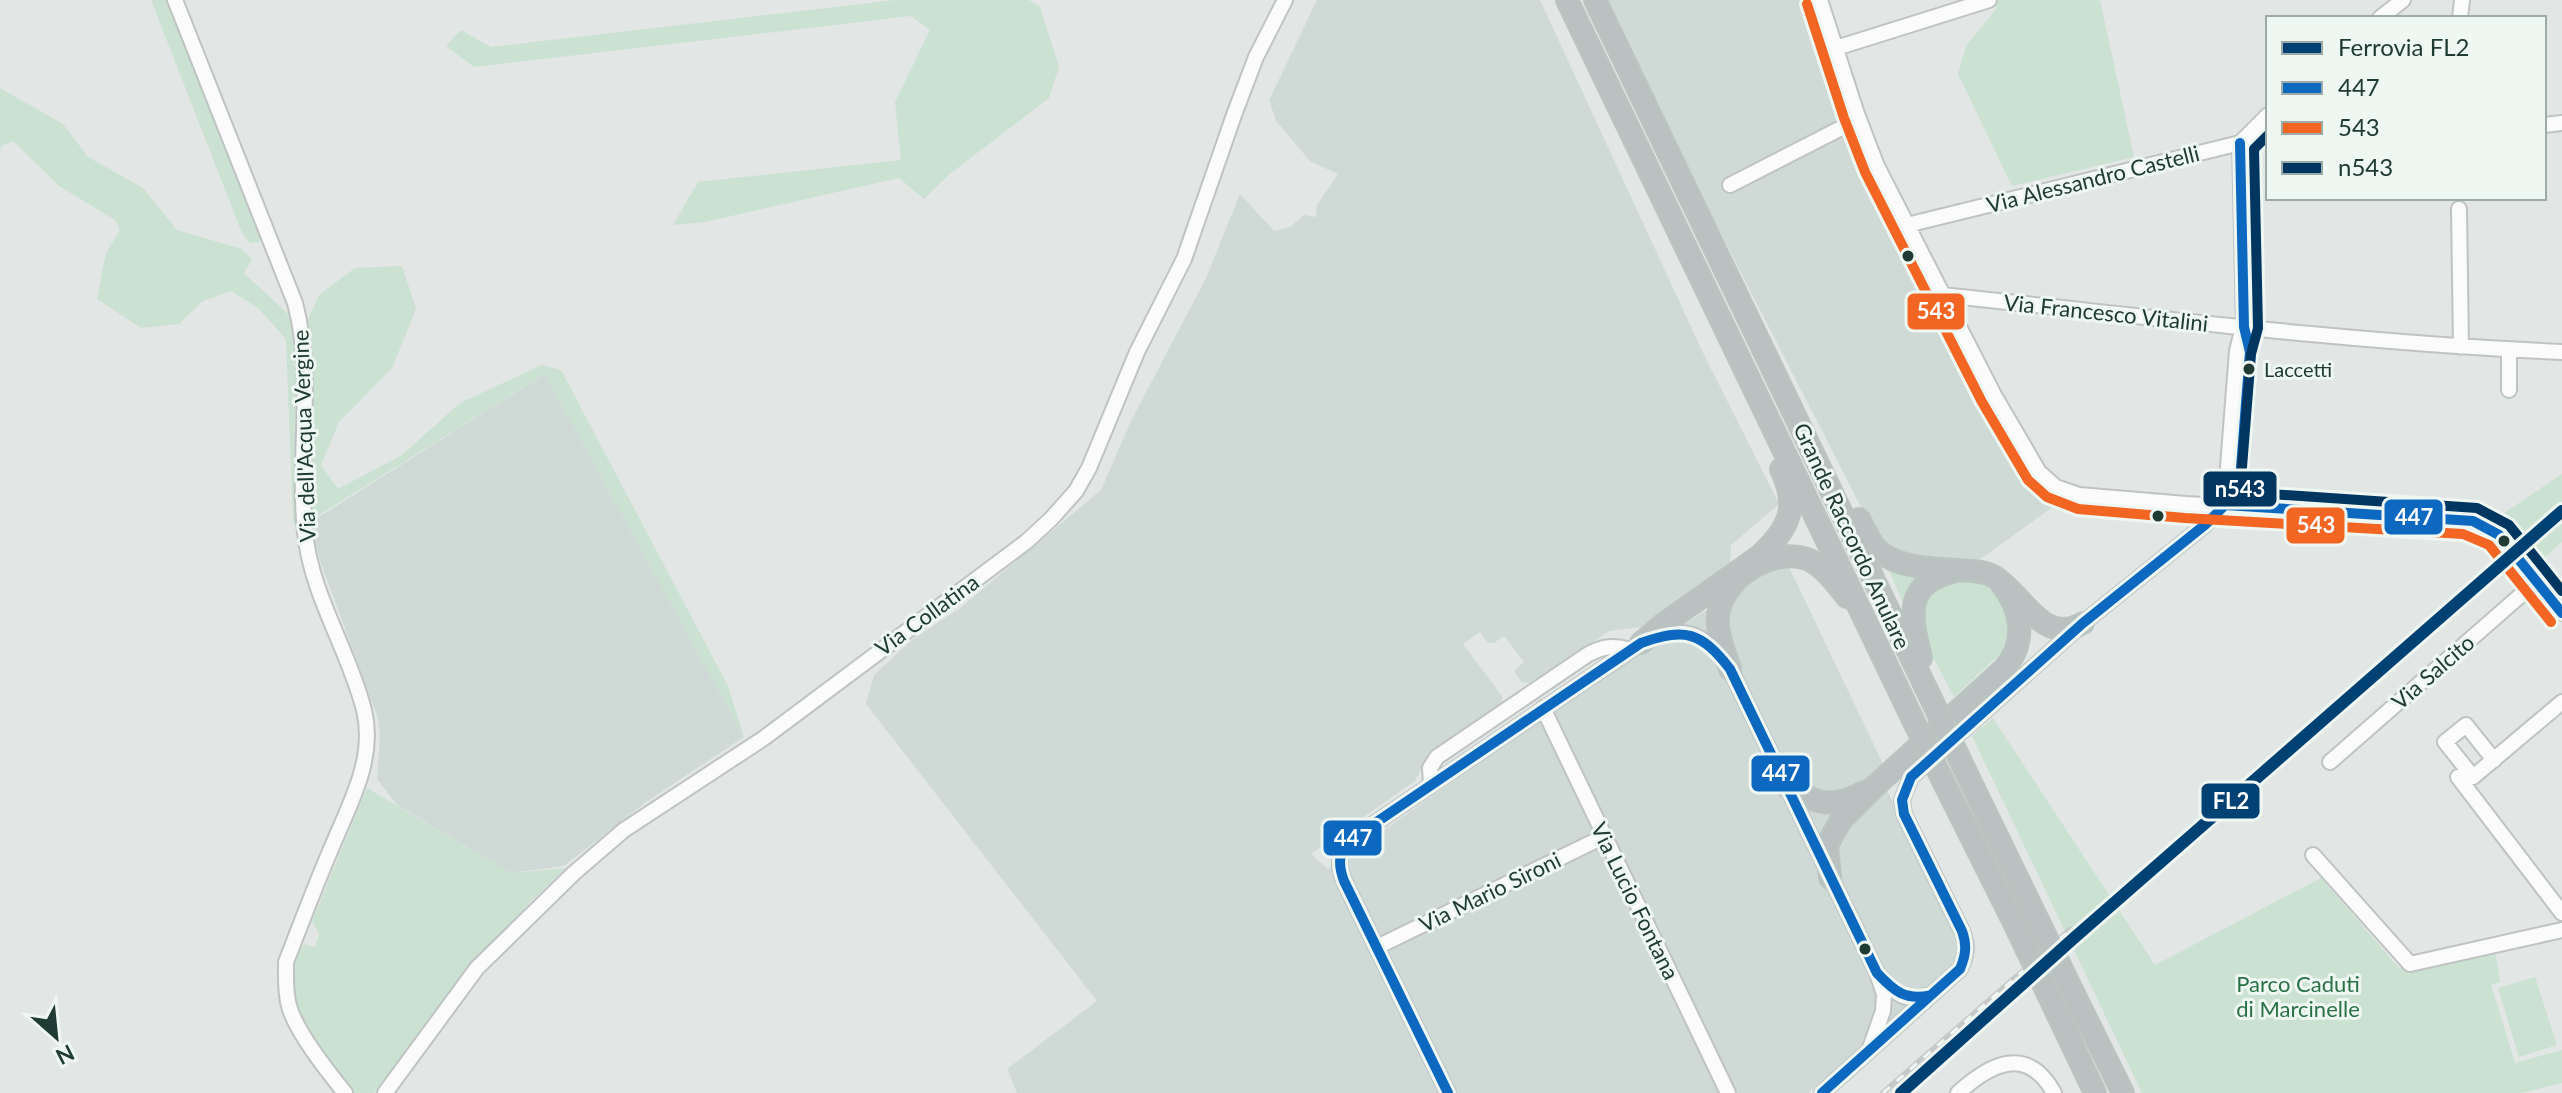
<svg xmlns="http://www.w3.org/2000/svg" width="2562" height="1093" viewBox="0 0 2562 1093" font-family="Lato,sans-serif">
  <style>
    .built { fill: #cfd9d5 }
    .green { fill: #cbe1d2 }
    .lines { fill: none; stroke-linecap: round; stroke-linejoin: round }
    .minor-casing { stroke: #bfc4c2; stroke-width: 18 }
    .highway-casing { stroke: #bbc4c1; stroke-width: 24 }
    .minor { stroke: #fbfbfb; stroke-width: 14 }
    .highway { stroke: #b9c2c0; stroke-width: 20 }
    .rail-casing { stroke: #c6c9c8; stroke-width: 6 }
    .rail { stroke: #eff7f3; stroke-width: 3; stroke-dasharray: 9; stroke-linecap: butt }
    .highway-bridge-casing { stroke: #bbc4c1; stroke-width: 24; stroke-linecap: butt }
    .highway-bridge { stroke: #b9c2c0; stroke-width: 20 }
    .bus-1-casing { stroke: #eff7f3; stroke-width: 16 }
    .bus-2-casing { stroke: #eff7f3; stroke-width: 16 }
    .bus-3-casing { stroke: #eff7f3; stroke-width: 16 }
    .bus-1 { stroke: #0c69bf; stroke-width: 10 }
    .bus-2 { stroke: #f26522; stroke-width: 10 }
    .bus-3 { stroke: #00365f; stroke-width: 10 }
    .rail-1-casing { stroke: #eff7f3; stroke-width: 18 }
    .rail-1 { stroke: #004174; stroke-width: 12 }
    .bus-dot { fill: #203a34; stroke: #eff7f3; stroke-width: 3 }
    .labels { text-anchor: middle; stroke-width: 6; stroke-linejoin: round; paint-order: stroke }
    .bus-label { font-size: 20px; fill: #203a34; stroke: #eff7f3; text-anchor: start }
    .street-label { font-size: 22px; fill: #203a34; stroke: #eff7f3 }
    .park-label { font-size: 22px; fill: #2a7147; stroke: #eff7f3 }
    .line-badge { stroke: #eff7f3; stroke-width: 3 }
    .badge-label { font-size: 22px; text-anchor: middle; font-weight: bold; fill: #fff }
  </style>
  <rect width="100%" height="100%" fill="#e2e7e5"/>
  <path class="built" d="M1317,0H1540L1705,357L1779,504L1731,545L1730,567L1641,627L1609,631L1532,683L1522,682L1514,671L1524,662L1504,636L1494,643H1488L1480,632L1463,644L1502,696L1501,705L1429,754L1415,781L1311,854L1328,869L1565,703L1654,644L1768,570L1789,567L1883,764L1887,790L1957,935L1959,949L1955,963L1942,978L1808,1093H1017L1007,1069L1097,1001L866,704L874,675L913,639L959,609L1101,490L1131,421L1206,278L1240,194L1274,231L1290,227L1304,215L1316,217L1317,205L1338,174L1310,161L1276,121L1269,100Z
    M1607,0H1810L1874,179L1980,386L2036,484L2061,501L1979,560L1903,556L1878,540L1697,187Z
    M545,374L744,737L646,802L564,866L511,873L397,805L377,779L380,737L378,718L319,558L313,532L314,520Z"/>
  <path class="green" d="M151,0H169L262,235L259,242L250,243L242,233Z
    M895,0H1029L1040,7L1059,67L1049,98L951,173L924,199L899,178L705,222L673,225L698,182L901,160L895,102L930,30L911,16L474,67L446,46L461,30L491,47Z
    M1996,0H2100L2134,157L2012,186L1958,74L1966,46L1996,9Z
    M0,88L63,124L88,157L143,188L177,230L242,249L252,260L244,273L291,317L299,359L298,523L293,524L286,339L258,308L231,291L203,301L179,324L141,328L97,299L106,253L120,230L115,220L59,186L13,141L1,146L0,151Z
    M402,266L416,309L392,368L339,422L321,465L338,489L402,455L460,403L542,365L561,370L728,686L744,737L545,374L311,520V367L308,319L319,295L355,268Z
    M2562,474V542L2538,563L2528,541L2498,517Z
    M1888,568L1908,575H1925L1906,610Z
    M1967,576L1991,585L2005,603L2010,627L2001,653L1954,697L1921,635L1923,604L1937,585Z
    M1993,718L2155,965L2321,878L2398,967L2415,971L2495,951L2500,982L2491,985L2515,1063L2562,1050V1083L2521,1093H2142L1972,736Z
    M367,788L511,873L566,868L531,901L470,969L392,1076L373,1093H352C321,1049 268,999 304,944L315,947L319,934L312,921Z
    M2535,977L2557,1045L2519,1057L2498,988Z"/>
  <g class="lines">
    <g class="minor-casing">
      <path id="minor" d="M175,0L295,303C315,377 297,456 305,532C311,595 349,650 364,710C376,759 349,805 331,849C315,886 301,924 286,962C286,977 285,992 289,1006C296,1032 328,1072 345,1093
        M1820,0L1857,114L1877,166L1994,395L2039,472L2056,487L2079,495L2186,504L2466,520L2487,527L2499,535L2562,613
        M2380,18L2403,0
        M2460,18L2462,0
        M1836,48L1989,0
        M2544,125L2562,123
        M1730,185L1859,119
        M2459,209L2461,347
        M1907,225L2240,143L2268,115
        M1943,295C2149,317 2355,343 2562,352
        M2509,390V350
        M2225,505L2237,351L2243,327
        M2238,506L2250,352L2244,327L2240,143
        M1543,708L1728,1093
        M2494,760L2466,725L2445,742L2473,777L2562,702
        M2330,762L2537,581
        M2458,777L2562,913
        M1431,785L1430,768L1437,757L1587,655C1603,646 1613,645 1630,650
        M2313,855L2410,964L2562,930
        M1377,947L1603,837
        M1880,977C1899,996 1903,1002 1931,995
        M385,1093L477,968L574,873L624,830L764,738L1026,542L1051,519L1076,491L1089,468L1137,352L1184,259L1234,115L1256,57L1285,0
        M1448,1093L1344,881C1338,866 1337,852 1350,840L1641,643C1686,625 1701,630 1730,669L1877,973L1884,994L1883,1011L1870,1048
        M1822,1093L1960,969C1967,954 1968,946 1962,931L1904,814L1902,800L1911,777L2083,623L2206,524L2225,505
        M1958,1093C1990,1064 2027,1044 2054,1093"/>
    </g>
    <g class="highway-casing">
      <path id="highway" d="M1567,0L1915,724
        M1595,0L1936,709
        M1859,519C1864,528 1868,538 1874,546C1892,568 1930,568 1956,570C1968,571 1982,570 1993,576C2023,593 2042,647 2083,623
        M1641,643L1662,625L1761,555C1790,527 1799,507 1781,469
        M1921,658C1911,617 1902,583 1956,571
        M1730,669C1725,653 1716,633 1718,615C1723,578 1771,547 1807,559C1823,565 1836,584 1847,597
        M1963,766L2035,914
        M1943,781L2015,925
        M1786,786C1816,803 1831,810 1864,792
        M1830,878L1827,845L1841,820L1874,787L2003,670C2028,642 2022,609 2000,582
        M2075,996L2123,1093
        M2056,1011L2095,1093"/>
    </g>
    <use href="#minor" class="minor"/>
    <use href="#highway" class="highway"/>
    <g class="rail-casing">
      <path id="rail" d="M1883,1093L2070,930"/>
    </g>
    <use href="#rail" class="rail"/>
    <g class="highway-bridge-casing">
      <path id="highway-bridge" d="M1936,709L1963,766
        M1915,724L1943,781
        M2035,914L2075,996
        M2015,925L2056,1011"/>
    </g>
    <use href="#highway-bridge" class="highway-bridge"/>
    <g class="bus-1-casing">
      <path id="bus-1" d="M2225,505L2473,521L2499,535L2562,613
        M2238,506L2250,352L2244,327L2240,143
        M1448,1093L1344,881C1338,865 1338,853 1350,840L1641,643C1685,627 1701,632 1730,669L1877,973C1894,991 1905,1001 1931,995
        M1822,1093L1960,969C1966,955 1967,945 1962,931L1904,814L1902,800L1911,777L2083,623L2206,524L2225,505"/>
    </g>
    <g class="bus-2-casing">
      <path id="bus-2" d="M1807,4L1844,118L1865,172L1982,402L2028,480L2047,497L2078,509L2185,518L2463,534L2489,545L2551,622"/>
    </g>
    <g class="bus-3-casing">
      <path id="bus-3" d="M2268,135L2254,149L2258,328L2251,354L2240,492L2477,508L2509,525L2562,591"/>
    </g>
    <use href="#bus-1" class="bus-1"/>
    <use href="#bus-2" class="bus-2"/>
    <use href="#bus-3" class="bus-3"/>
    <g class="rail-1-casing">
      <path id="rail-1" d="M1901,1093L2074,938L2562,511"/>
    </g>
    <use href="#rail-1" class="rail-1"/>
  </g>
  <g class="bus-dot">
    <circle cx="1908" cy="256" r="7"/>
    <circle cx="2249" cy="369" r="7"/>
    <circle cx="2158" cy="516" r="7"/>
    <circle cx="2504" cy="541" r="7"/>
    <circle cx="1865" cy="949" r="7"/>
  </g>
  <g class="labels">
    <g class="bus-label">
      <text x="2264" y="377">Laccetti</text>
    </g>
    <g class="street-label">
      <text transform="translate(2093 179) rotate(-14)" y="8">Via Alessandro Castelli</text>
      <text transform="translate(2106 313) rotate(6)" y="8">Via Francesco Vitalini</text>
      <text transform="translate(304 436) rotate(-92)" y="8">Via dell'Acqua Vergine</text>
      <text transform="translate(1852 536) rotate(65)" y="8">Grande Raccordo Anulare</text>
      <text transform="translate(927 615) rotate(-36)" y="8">Via Collatina</text>
      <text transform="translate(2433 672) rotate(-41)" y="8">Via Salcito</text>
      <text transform="translate(1490 892) rotate(-26)" y="8">Via Mario Sironi</text>
      <text transform="translate(1635 901) rotate(64)" y="8">Via Lucio Fontana</text>
    </g>
    <g class="park-label">
      <text x="2298" y="992">Parco Caduti<tspan x="2298" dy="25">di Marcinelle</tspan></text>
    </g>
  </g>
  <g class="line-badge">
    <rect x="1906" y="292" width="60" height="39" rx="8" fill="#f26522"/>
    <rect x="2202" y="470" width="76" height="38" rx="8" fill="#00365f"/>
    <rect x="2383" y="498" width="61" height="38" rx="8" fill="#0c69bf"/>
    <rect x="2285" y="506" width="61" height="39" rx="8" fill="#f26522"/>
    <rect x="1750" y="754" width="61" height="39" rx="8" fill="#0c69bf"/>
    <rect x="2200" y="782" width="61" height="38" rx="8" fill="#004174"/>
    <rect x="1322" y="819" width="61" height="38" rx="8" fill="#0c69bf"/>
  </g>
  <g class="badge-label">
    <text x="1936" y="319">543</text>
    <text x="2240" y="497">n543</text>
    <text x="2414" y="525">447</text>
    <text x="2316" y="533">543</text>
    <text x="1781" y="781">447</text>
    <text x="2231" y="809">FL2</text>
    <text x="1353" y="846">447</text>
  </g>
  <rect x="2266" y="16" width="280" height="184" fill="#eff7f3" stroke="#9caba7" stroke-width="2"/>
  <rect x="2282" y="42" width="40" height="12" fill="#004174" stroke="#9caba7" stroke-width="2"/>
  <text x="2338" y="56" font-size="24" fill="#203a34">Ferrovia FL2</text>
  <rect x="2282" y="82" width="40" height="12" fill="#0c69bf" stroke="#9caba7" stroke-width="2"/>
  <text x="2338" y="96" font-size="24" fill="#203a34">447</text>
  <rect x="2282" y="122" width="40" height="12" fill="#f26522" stroke="#9caba7" stroke-width="2"/>
  <text x="2338" y="136" font-size="24" fill="#203a34">543</text>
  <rect x="2282" y="162" width="40" height="12" fill="#00365f" stroke="#9caba7" stroke-width="2"/>
  <text x="2338" y="176" font-size="24" fill="#203a34">n543</text>
  <g transform="translate(56 1037) rotate(153)" stroke="#eff7f3" stroke-width="6" paint-order="stroke">
  <path d="M0-6L14 30L0 20L-14 30Z" fill="#203a34"/>
  <text y="-12" font-size="22" font-weight="bold" text-anchor="middle" fill="#203a34">N</text>
  </g>
</svg>
